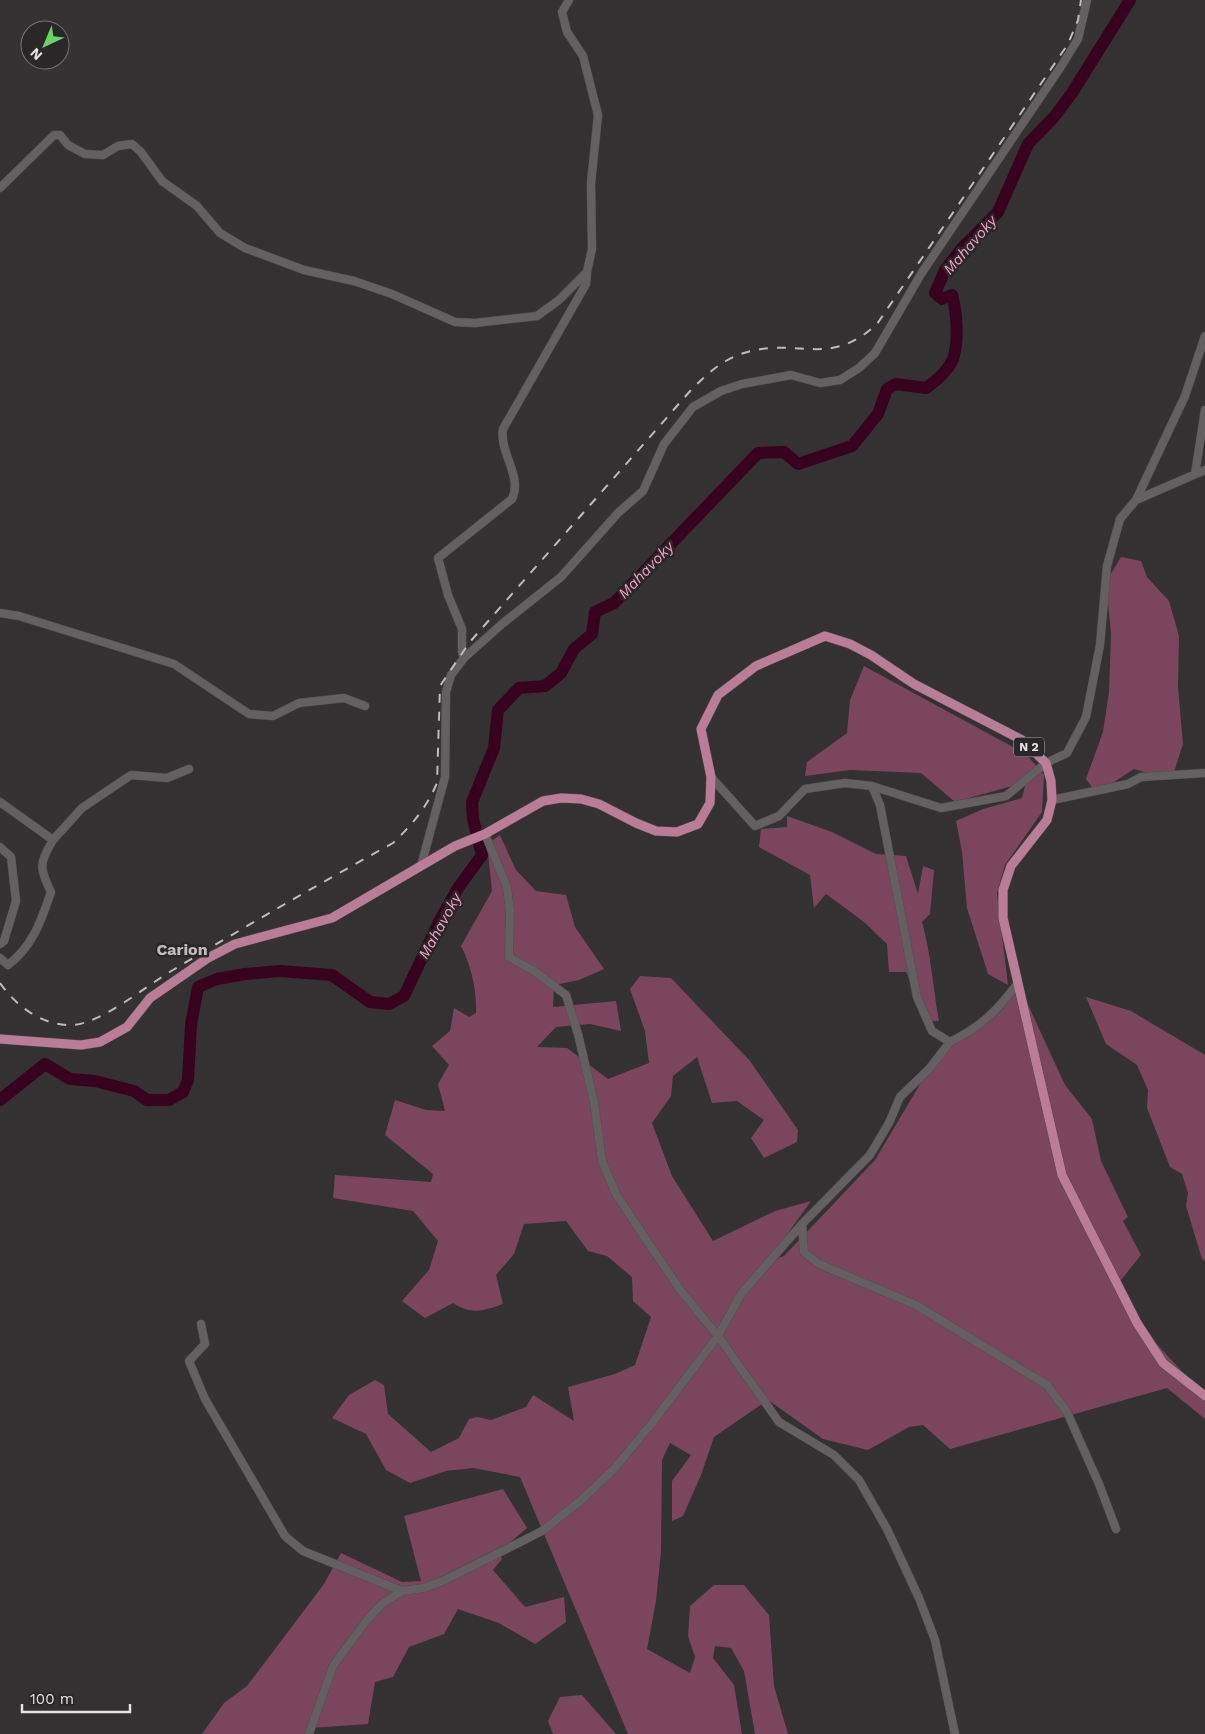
<svg xmlns="http://www.w3.org/2000/svg" width="1205" height="1734" viewBox="0 0 1205 1734" font-family="'Work Sans',sans-serif">
  <style>
    .green { fill: #7b455d }
    .lines { fill: none; stroke-linecap: round; stroke-linejoin: round }
    .river { stroke: #38021f; stroke-width: 12 }
    .minor-casing { stroke: #504d4e; stroke-width: 9 }
    .major-casing { stroke: #504d4e; stroke-width: 10 }
    .minor { stroke: #646062; stroke-width: 8 }
    .major { stroke: #bb7c97; stroke-width: 9 }
    .rail { stroke: #bdbbbc; stroke-width: 2; stroke-dasharray: 9 9; stroke-linecap: butt }
    .labels { text-anchor: middle; stroke-width: 5; stroke-linejoin: round; paint-order: stroke }
    .shield { fill: #2a2728; stroke: #acaaab; stroke-width: 1 }
    .shield-label { font-size: 12px; font-weight: bold; fill: #e4e2e3 }
    .water-label { font-size: 15px; font-style: italic; fill: #fb9fc6; stroke: #2a2728 }
    .quarter-label { font-size: 16px; font-weight: bold; fill: #c1bdbe; stroke: #2a2728 }
  </style>
  <rect width="100%" height="100%" fill="#343132"/>
  <path class="green" d="M1121,557L1141,561L1147,577L1169,601L1179,636L1178,687L1183,744L1174,772L1147,773L1134,769L1111,784L1094,790L1086,779L1103,732L1109,692L1111,634L1106,582Z
    M864,666L1026,754L1044,775L1042,812L1005,865L997,893L1008,985L988,974L967,908L962,852L956,821L983,809L1022,798L1026,782L955,802L921,773L850,770L805,776L807,762L847,733L850,700Z
    M787,816L832,832L876,854L906,856L918,894L923,866L934,870L930,914L922,922C931,954 933,988 939,1021H928L906,972H889L887,944L864,922L826,894L814,908L810,875L759,847L761,829L787,827Z
    M500,835L516,870L536,891L566,895L575,927L604,969L579,980L554,985L553,1007L616,1001L621,1031L590,1024L556,1027L537,1047L567,1048L608,1079L649,1063L645,1031L630,989L640,976L671,978L750,1061L798,1130L797,1142L764,1158L751,1138L764,1120L737,1101L712,1103L697,1057L673,1076L671,1096L652,1123L672,1176L713,1241L775,1211L811,1201L768,1261L784,1256L875,1160L929,1069L950,1042L996,1012L1018,983L1065,1085L1092,1119L1101,1161L1128,1217L1123,1221L1141,1255L1117,1285L1137,1323L1205,1396V1419L1167,1388L950,1449L923,1425L909,1427L868,1450L823,1439L768,1400L714,1437L701,1475L683,1516L672,1521V1481L691,1455L670,1443L662,1460L661,1552L656,1601L647,1649L690,1673L695,1657L688,1636L690,1606L714,1585H744L769,1615L774,1686L788,1734H755L744,1671L731,1648L715,1646L713,1658L734,1685L742,1734H628L520,1477L473,1468L446,1471L410,1483L386,1470L366,1434L332,1418L349,1395L375,1380L384,1385L388,1414L431,1452L459,1438L469,1419L477,1417L491,1420L526,1407L533,1395L574,1421L568,1387L615,1374L635,1365L651,1317L633,1301L632,1277L607,1256L588,1251L566,1221L524,1224L514,1254L496,1275L503,1304C484,1311 471,1315 453,1303L425,1318L402,1301L429,1270L438,1241L413,1211L333,1198L335,1175L431,1182L433,1174L385,1135L395,1100L426,1110L445,1111L438,1084L449,1065L432,1046L450,1031L454,1008L469,1017L476,1013C477,992 471,964 461,946L492,891L487,844Z
    M1086,997L1131,1011L1205,1055V1261L1202,1259L1186,1206L1188,1193L1182,1174L1170,1167L1147,1108L1148,1090L1137,1065L1106,1044Z
    M503,1489L527,1528L499,1552L502,1559L493,1570L525,1607L564,1597L566,1622L535,1644L499,1623L458,1609L444,1634L409,1647L393,1677L375,1682L368,1724L310,1728L311,1734H202L224,1703L247,1686L324,1584L341,1553L402,1582L421,1581L404,1516Z
    M582,1695L616,1734H553L548,1721L560,1697Z"/>
  <g class="lines">
    <path class="river" d="M0,1100L45,1064L70,1079L95,1081L134,1091L147,1100H169L183,1092L188,1080L191,1025L198,987L217,979L245,974L280,971L332,975L370,1002L389,1004L404,996L439,922L458,888L482,855L473,819L472,802L494,748L498,710L519,688L545,686L561,673L574,649L592,634L595,612L614,603L758,453L784,452L798,464L852,446L878,414L887,389L896,384L926,388C936,381 948,371 953,359C959,341 957,313 952,295L942,299L935,293L945,270L963,247L998,212L1028,144L1054,117L1072,93L1130,0"/>
    <g class="minor-casing">
      <path id="minor" d="M0,188L54,135H60L68,145L85,154L103,155L118,146L132,144L141,152L162,181L197,206L220,233L245,248L304,270L354,281L392,294L455,322L475,323L537,316L559,300L587,272L592,249L591,183L598,115L583,56L567,32L562,12L569,0
        M1195,474L1205,410
        M1136,500L1185,396L1205,336
        M0,613L19,616L174,664L249,714L273,716L299,703L344,698L365,706
        M464,658L462,652V629L448,595L438,558L512,499C523,476 499,453 503,429L586,284L587,272
        M711,777L755,826L779,816L805,789L845,783L872,786L941,808L1006,796L1046,763L1067,753L1086,717L1100,645L1107,566L1120,519L1136,500L1205,470
        M872,786L880,805L917,997L932,1031L950,1042C982,1026 997,1011 1018,983
        M1052,800L1128,784L1141,777L1205,773
        M0,802L53,840C39,863 39,868 51,892C41,921 33,946 8,965L0,958
        M485,834L507,887L510,911L509,957L534,971L566,995L578,1034L594,1102L602,1161L616,1194L645,1238L681,1291L718,1336L779,1422L834,1455L859,1480L887,1529L919,1598L935,1640L955,1734
        M53,840L82,808L131,775L167,778L189,769
        M0,847L11,857L16,901L4,941L0,944
        M421,866L445,777L446,692L451,675L464,658L502,624L561,577L618,513L643,491L664,444L693,407L721,391L742,384L791,375L820,383L840,380L859,368L875,353L921,274L1062,65L1078,39L1087,0
        M950,1042L929,1069L900,1097L889,1123L870,1155L802,1224L804,1252L819,1264L916,1305L1047,1385L1067,1412L1099,1484L1116,1529
        M201,1324L205,1344L189,1361L205,1399L285,1536L303,1551L402,1591
        M309,1734L333,1666L366,1621L382,1604L402,1591L424,1588L445,1580L542,1531L579,1502L614,1469L652,1423L718,1336L741,1294L802,1224"/>
    </g>
    <g class="major-casing">
      <path id="major" d="M0,1039L81,1045L100,1042L127,1027L150,998L208,958L235,944L332,918L455,846L485,834L543,801L561,798L581,799L599,804L636,823L656,831L677,832L698,824L710,803L711,777L701,729L718,695L756,666L825,636L850,644L871,655L914,684L1022,740L1046,763L1051,781L1052,800L1047,820L1011,866L1003,890V918L1062,1175L1137,1323L1163,1363L1205,1396"/>
    </g>
    <use href="#minor" class="minor"/>
    <use href="#major" class="major"/>
    <path class="rail" d="M0,983C16,1006 42,1026 72,1025C101,1024 147,985 173,970C246,926 319,884 393,843C412,825 427,807 437,783L440,686L469,643L691,390C709,372 725,357 751,351C802,339 830,367 877,324L1068,44L1078,20L1081,0"/>
  </g>
  <g class="labels">
    <rect class="shield" x="1014" y="737.5" width="30" height="19" rx="4"/>
    <g class="shield-label">
      <text x="1029" y="751">N 2</text>
    </g>
    <g class="water-label">
      <text transform="translate(970 245) rotate(-49)" y="5">Mahavoky</text>
      <text transform="translate(646 570) rotate(-46)" y="5">Mahavoky</text>
      <text transform="translate(440 926) rotate(-61)" y="5">Mahavoky</text>
    </g>
    <g class="quarter-label">
      <text x="182" y="955">Carion</text>
    </g>
  </g>
  <g transform="translate(45 45) rotate(224)"><circle r="24" fill="#2a2728" stroke="#747273"/>
  <path d="M0-4L9 19L0 12L-9 19Z" fill="#68d465"/>
  <text y="-8" font-size="14" font-weight="bold" text-anchor="middle" fill="#e4e2e3">N</text>
  </g>
  <path d="M22 1704v8h108v-8" fill="none" stroke="#e4e2e3" stroke-width="2.5"/>
  <text x="30" y="1704" font-size="15" fill="#e4e2e3" stroke="#2a2728" stroke-width="4" paint-order="stroke">100 m</text>
</svg>
